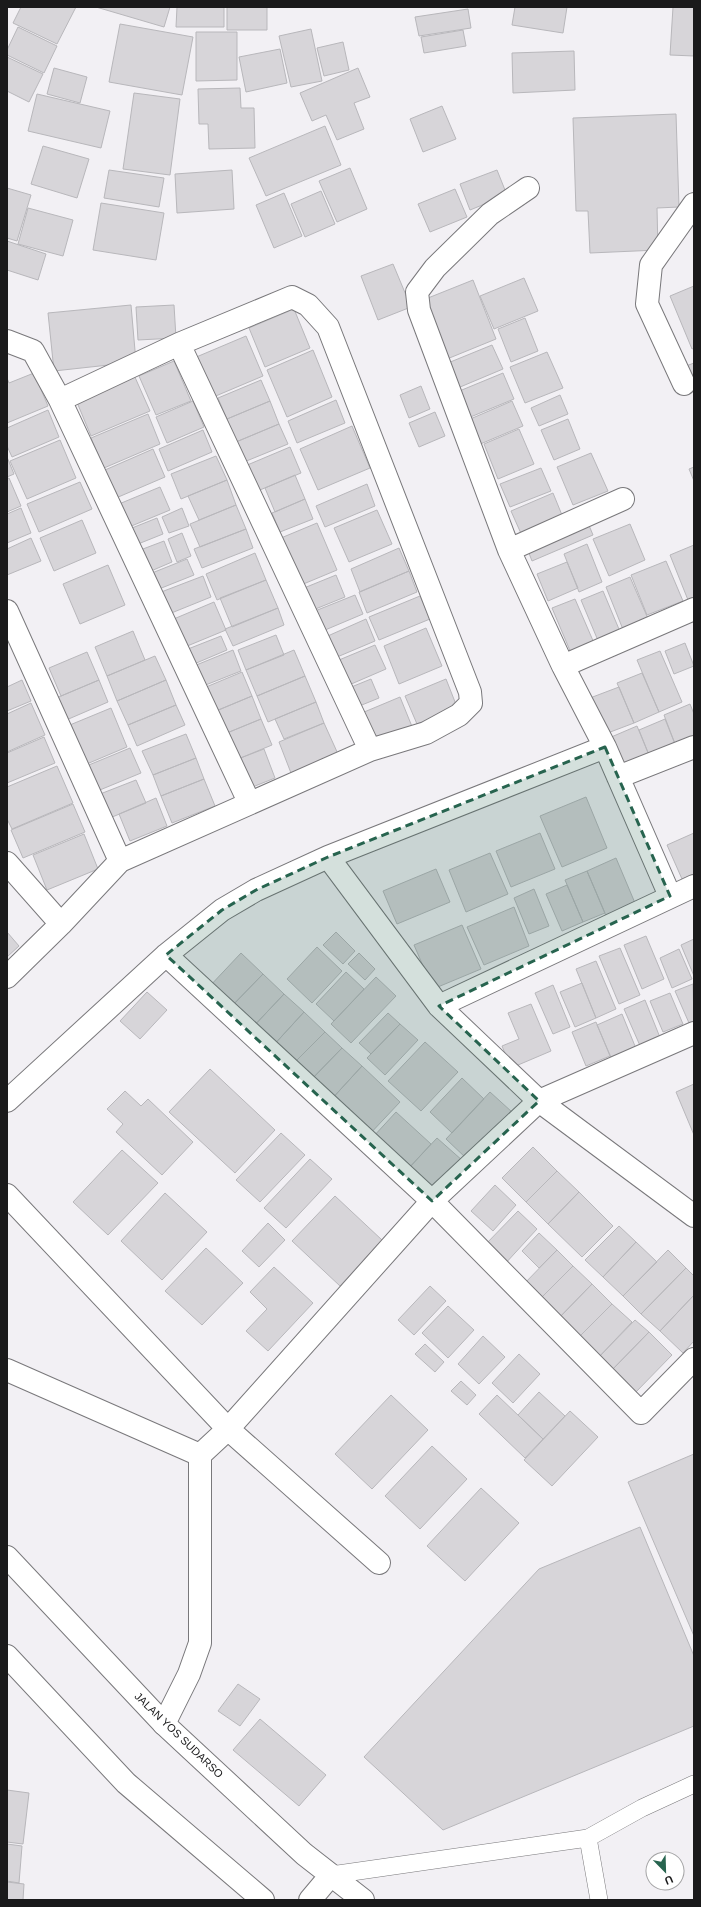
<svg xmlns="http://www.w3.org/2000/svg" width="701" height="1907" viewBox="0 0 701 1907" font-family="Helvetica,sans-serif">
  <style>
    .building { fill: #d7d5d9; stroke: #b8b7bb }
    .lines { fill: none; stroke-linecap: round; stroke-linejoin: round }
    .lane-casing { stroke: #79787b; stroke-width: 18 }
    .street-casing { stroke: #79787b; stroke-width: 24 }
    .primary-casing { stroke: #79787b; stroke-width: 24 }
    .lane { stroke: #fff; stroke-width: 17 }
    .street { stroke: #fff; stroke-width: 22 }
    .primary { stroke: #fff; stroke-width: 22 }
    .marked { fill: #27644f; fill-opacity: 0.2; stroke: #27644f; stroke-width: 3; stroke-dasharray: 8 5; stroke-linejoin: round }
    .labels { text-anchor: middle; stroke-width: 3; stroke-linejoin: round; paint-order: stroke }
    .street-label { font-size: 11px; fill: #1a1a1b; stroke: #fff }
  </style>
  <rect width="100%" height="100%" fill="#f2f0f4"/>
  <path class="building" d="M21,7H76L57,44L13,23Z
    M96,7H170L164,27Z
    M177,7H224V27H176Z
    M227,7H267V30H227Z
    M515,7H567L563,33L512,25Z
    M673,7H694V56L670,55Z
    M468,9L471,28L419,36L415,17Z
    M120,24L193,37L182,95L109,82Z
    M18,27L57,46L44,73L7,55V50Z
    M311,29L322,81L291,87L279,36Z
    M463,30L466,46L424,53L421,37Z
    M196,32H237V80L196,81Z
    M343,42L349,70L324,76L317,48Z
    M280,49L287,83L246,92L239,57Z
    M574,51L575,90L513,93L512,53Z
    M7,57L43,74L29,102L7,91Z
    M54,68L87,77L80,103L47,94Z
    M358,68L370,97L354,103L364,129L337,140L326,115L312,121L300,93Z
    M240,88L241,108H254L255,148L209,149L208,124H199L198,89Z
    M134,93L180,99L170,175L123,169Z
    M37,94L110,111L101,148L28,131Z
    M442,106L456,139L423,152L410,119Z
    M676,114L679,207L657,208L658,250L590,253L588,211H576L573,118Z
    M325,126L341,165L266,196L249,158Z
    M43,146L89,159L77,198L31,184Z
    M350,168L367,209L337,222L319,181Z
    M109,170L164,178L159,207L104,198Z
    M232,170L234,209L177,213L175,174Z
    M497,170L507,195L470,210L460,184Z
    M7,188L31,195L17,241L7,238Z
    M455,189L467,217L430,232L418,204Z
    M321,191L335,224L305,237L291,204Z
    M284,193L302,236L274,248L256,205Z
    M101,203L164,213L156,260L93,250Z
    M28,208L73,220L63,256L18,244Z
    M7,241L46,254L38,280L7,270Z
    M393,264L411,307L378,320L361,276Z
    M524,278L538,311L494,329L480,296Z
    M473,280L496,339L447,359L423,300Z
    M694,286V348L692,349L670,296Z
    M131,305L136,362L54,371L48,313Z
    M174,305L176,338L138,340L136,307Z
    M294,309L310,348L265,367L249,328Z
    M525,318L538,351L511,362L498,329Z
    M246,336L263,376L211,398L194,358Z
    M492,345L503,369L453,390L443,365Z
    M313,350L332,397L287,417L267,370Z
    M547,352L563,388L525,403L510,367Z
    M174,361L191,401L156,415L139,376Z
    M694,363V386L686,366Z
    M34,373L48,406L7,423V378L9,383Z
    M503,373L514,399L468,418L457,392Z
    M134,375L150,411L91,436L76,400Z
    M261,380L270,401L227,419L218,398Z
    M421,386L430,409L409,418L400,395Z
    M560,395L568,414L539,426L531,408Z
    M336,400L345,423L297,443L288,421Z
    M193,401L204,427L167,443L156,417Z
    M270,401L279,424L236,442L227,419Z
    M512,401L523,426L478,445L468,420Z
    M48,410L59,437L12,457L7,446V428Z
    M435,412L445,436L419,447L409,423Z
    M148,414L160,444L104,468L91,438Z
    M568,419L580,449L554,460L541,430Z
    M279,424L288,444L244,462L236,442Z
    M352,426L370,468L318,490L300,449Z
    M519,429L534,464L498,479L484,444Z
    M203,430L212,452L168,471L159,449Z
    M60,440L76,478L27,499L10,461Z
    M290,447L301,473L255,492L245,466Z
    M153,449L165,477L116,498L105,470Z
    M591,453L608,491L573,505L557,467Z
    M216,456L227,480L181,499L171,474Z
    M7,457L14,474L7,477Z
    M694,467V481L689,469Z
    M541,468L551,491L510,507L500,484Z
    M295,475L305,499L275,512L265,488Z
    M9,478L21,506L7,512V479Z
    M227,480L236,505L199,520L188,496Z
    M80,482L92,509L39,532L27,504Z
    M367,484L375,506L325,527L316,506Z
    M160,487L170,510L129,527L119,504Z
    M553,493L564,520L523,538L511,511Z
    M305,499L313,519L280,532L272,513Z
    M236,505L246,529L200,547L190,524Z
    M21,508L31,533L7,543V514Z
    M182,508L189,526L169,533L162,517Z
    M377,510L392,544L349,562L334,528Z
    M157,518L163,534L138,544L132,528Z
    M82,520L96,553L54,571L40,538Z
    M317,523L337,570L301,585L281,538Z
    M588,523L593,535L532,561L527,548Z
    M630,524L645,560L609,576L593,539Z
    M246,529L253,548L202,568L194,549Z
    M182,533L191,556L177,562L168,539Z
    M31,538L41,561L7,575V549Z
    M164,541L172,562L144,574L135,552Z
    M587,544L602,582L579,592L564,554Z
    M694,545V598L688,600L670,555Z
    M399,548L409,571L360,592L351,569Z
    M255,553L266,580L217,600L206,574Z
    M187,559L194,575L154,591L147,575Z
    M666,561L683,601L647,615L631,575Z
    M567,562L578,588L548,601L537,574Z
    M108,565L125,605L80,624L63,584Z
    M409,571L417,592L367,613L359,592Z
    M336,575L345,597L313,610L304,588Z
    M203,576L211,597L164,616L156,594Z
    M630,577L649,621L624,632L606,587Z
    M266,580L278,608L232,627L220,598Z
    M603,591L621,634L599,643L581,600Z
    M355,595L363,614L318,633L310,613Z
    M420,596L430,619L379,640L369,617Z
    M575,599L594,643L571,653L552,608Z
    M214,602L226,630L180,649L169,621Z
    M278,608L284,625L233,646L225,629Z
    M366,619L375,641L330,660L321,639Z
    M426,628L442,666L399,684L384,646Z
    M133,631L145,660L107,676L95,647Z
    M276,635L284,655L246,670L238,650Z
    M221,636L227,650L194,664L188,649Z
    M685,643L694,666L674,674L665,651Z
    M375,645L386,669L349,685L339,660Z
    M233,650L241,671L198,688L189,668Z
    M294,650L305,676L257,696L246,670Z
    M660,651L682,702L659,712L637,660Z
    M87,652L99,680L61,696L49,668Z
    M155,656L166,680L117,701L107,676Z
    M242,672L252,696L209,714L199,690Z
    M642,673L659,712L634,723L617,683Z
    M305,676L316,702L268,722L257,696Z
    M371,679L379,698L352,709L344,690Z
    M446,679L457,707L417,724L405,696Z
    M22,680L31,701L7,711V687Z
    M99,680L108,702L64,721L54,699Z
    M166,680L176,705L128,725L117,701Z
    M619,687L634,723L605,734L590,698Z
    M252,696L261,719L222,735L211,713Z
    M400,697L413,729L371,747L357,715Z
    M316,702L324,723L284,739L275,719Z
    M31,703L45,735L7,752V714Z
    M690,704L694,714V742L677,749L664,715Z
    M176,705L185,725L137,746L128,725Z
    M111,708L127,747L82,766L65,727Z
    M261,719L272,745L238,759L222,735Z
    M665,719L677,749L651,760L639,730Z
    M324,723L338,754L291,773L279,742Z
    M637,726L651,760L623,772L609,738Z
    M186,734L196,758L153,775L142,751Z
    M44,737L55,763L7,783V753Z
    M130,748L141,773L95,792L84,767Z
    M264,749L275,778L250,788L238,759Z
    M196,758L204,779L161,796L153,775Z
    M57,766L73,803L12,829L7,819V787Z
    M204,779L215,806L172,823L161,796Z
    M136,780L146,803L105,820L95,796Z
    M586,797L607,848L562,867L540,816Z
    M156,798L167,826L130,841L119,814Z
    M73,804L85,832L23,858L11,830Z
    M540,833L555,869L511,887L496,851Z
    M694,833V874L682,879L667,845Z
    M84,834L98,869L47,890L33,855Z
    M490,853L508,894L466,912L449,870Z
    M616,858L635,903L606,916L587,871Z
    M436,869L450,902L397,924L383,891Z
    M587,871L605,913L583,922L565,880Z
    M567,885L583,922L562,931L546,894Z
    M534,889L549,926L529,934L514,898Z
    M514,907L529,946L484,965L467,927Z
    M462,925L481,969L433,989L414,945Z
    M7,932L19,946L7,957Z
    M336,932L355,951L343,964L323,945Z
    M646,936L664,979L642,989L624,945Z
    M694,939V976L681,945Z
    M317,947L342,971L312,1003L287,979Z
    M620,948L640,995L619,1004L599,956Z
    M679,949L692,979L672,988L660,958Z
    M241,953L263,974L229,1009L208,988Z
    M359,953L375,969L365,980L348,964Z
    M596,961L616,1009L596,1018L576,969Z
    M346,972L364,989L334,1021L316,1004Z
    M263,974L284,994L251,1029L229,1009Z
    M376,977L396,996L351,1043L331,1024Z
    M582,983L596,1018L575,1027L560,992Z
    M693,984L694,1021L689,1023L675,991Z
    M553,985L570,1027L553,1034L535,993Z
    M147,992L167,1010L140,1039L120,1021Z
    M670,993L683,1024L663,1032L650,1001Z
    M284,994L304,1012L271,1048L251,1029Z
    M645,1000L661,1040L641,1048L624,1009Z
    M531,1004L551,1051L511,1068L502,1046L519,1039L508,1013Z
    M304,1012L325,1032L291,1066L271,1048Z
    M388,1013L400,1024L371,1054L359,1043Z
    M622,1014L637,1051L613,1062L597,1025Z
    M596,1022L610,1056L586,1066L572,1032Z
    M400,1024L418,1040L385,1075L367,1058Z
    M325,1032L342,1048L309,1082L291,1066Z
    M425,1042L458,1072L421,1111L388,1081Z
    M342,1048L362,1066L329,1102L309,1082Z
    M362,1066L400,1102L367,1137L329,1102Z
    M210,1069L275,1130L235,1173L169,1112Z
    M462,1078L484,1099L452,1133L430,1112Z
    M694,1084V1135L676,1092Z
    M125,1091L141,1106L148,1099L193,1142L162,1175L116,1132L123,1124L107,1109Z
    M490,1092L512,1112L467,1159L446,1139Z
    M396,1112L431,1144L408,1169L373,1137Z
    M281,1133L305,1155L260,1202L236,1180Z
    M437,1138L463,1161L434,1193L408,1169Z
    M533,1147L557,1171L526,1202L502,1178Z
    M122,1150L158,1183L108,1235L73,1202Z
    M310,1159L332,1179L286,1228L264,1208Z
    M557,1171L579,1192L548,1224L526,1202Z
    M495,1185L516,1205L493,1231L471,1211Z
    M579,1192L613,1226L582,1257L548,1224Z
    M165,1193L207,1232L162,1280L121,1241Z
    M335,1196L382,1240L340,1286L292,1241Z
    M518,1211L537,1229L504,1265L484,1246Z
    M268,1223L285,1240L259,1267L242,1251Z
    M619,1226L636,1242L603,1277L585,1260Z
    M539,1233L557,1250L539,1268L522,1251Z
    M636,1242L657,1262L623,1296L603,1277Z
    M206,1248L243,1283L202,1325L165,1291Z
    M557,1250L573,1266L538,1301L522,1286Z
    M668,1250L686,1268L641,1314L623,1296Z
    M573,1266L592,1284L557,1320L538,1301Z
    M274,1267L313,1303L268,1351L246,1331L267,1309L250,1292Z
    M686,1268L694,1276V1295L660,1331L641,1314Z
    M592,1284L612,1304L577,1339L557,1320Z
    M430,1286L446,1301L414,1335L398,1320Z
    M694,1295V1341L683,1353L660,1331Z
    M612,1304L632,1322L597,1359L577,1339Z
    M448,1306L474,1330L448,1358L422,1333Z
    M635,1320L649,1332L611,1371L597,1359Z
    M649,1332L672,1355L634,1394L611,1371Z
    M483,1336L505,1357L479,1384L458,1364Z
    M425,1344L444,1362L435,1372L415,1354Z
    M519,1354L540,1374L513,1403L492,1383Z
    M461,1381L476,1395L467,1405L451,1391Z
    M539,1392L565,1416L543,1439L518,1415Z
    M391,1395L428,1430L372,1489L335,1454Z
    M497,1395L543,1439L525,1458L479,1414Z
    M570,1411L598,1437L552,1486L524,1460Z
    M432,1446L467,1479L420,1529L385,1496Z
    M694,1454V1636L628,1482Z
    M481,1488L519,1523L465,1581L427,1546Z
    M640,1527L694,1656V1726L443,1830L364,1757L539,1569Z
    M238,1684L260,1699L240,1726L218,1711Z
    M260,1719L326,1775L299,1806L233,1750Z
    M7,1790L29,1793L23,1844L7,1842Z
    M7,1844L22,1846L19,1883L7,1881Z
    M7,1882L24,1884L23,1900H7Z"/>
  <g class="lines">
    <g class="lane-casing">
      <path id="lane" d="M588,1838L599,1900
        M331,1875L588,1838L642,1808L694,1784"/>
    </g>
    <g class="street-casing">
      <path id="street" d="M528,188L490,214L435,268L417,292L419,310L509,550L563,666
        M7,341L33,351L60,400L249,802
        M179,344L370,750
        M684,384L647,304L651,265L694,204
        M509,550L623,499
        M7,611L120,861
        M605,747L328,857L439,1006L539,1101L694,1216
        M618,777L694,747
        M7,863L61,924
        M670,896L605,747L563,666L694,609
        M166,955L432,1201L641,1413L694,1359
        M7,977L61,924L120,861L370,750L426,733L459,715L471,703L470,692L328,327L308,305L292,297L179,344L60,400
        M439,1006L694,886
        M7,1101L166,955L222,910L256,890L328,857
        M7,1195L228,1429L379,1563
        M7,1370L200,1455
        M164,1724L189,1674L200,1643V1455L228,1429L432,1201L539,1101L694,1033"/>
    </g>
    <g class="primary-casing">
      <path id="primary" d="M7,1557L164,1724L304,1854L363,1900
        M7,1656L126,1783L263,1900
        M310,1900L331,1875"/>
    </g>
    <use href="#lane" class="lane"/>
    <use href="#street" class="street"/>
    <use href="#primary" class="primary"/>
  </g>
  <path class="marked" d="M605,747L670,896L439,1006L539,1101L432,1201L166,955L222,910L256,890L328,857Z"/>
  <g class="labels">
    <g class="street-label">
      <text transform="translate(179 1735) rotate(44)" y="4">JALAN YOS SUDARSO</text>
    </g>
  </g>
  <rect width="701" height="1907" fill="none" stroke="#1a1a1b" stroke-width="16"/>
  <g transform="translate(665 1871) rotate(157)"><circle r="19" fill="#ffffff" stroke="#a3a3a4"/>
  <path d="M0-3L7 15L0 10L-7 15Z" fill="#27644f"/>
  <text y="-6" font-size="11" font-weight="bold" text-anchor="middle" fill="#1a1a1b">U</text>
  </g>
</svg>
